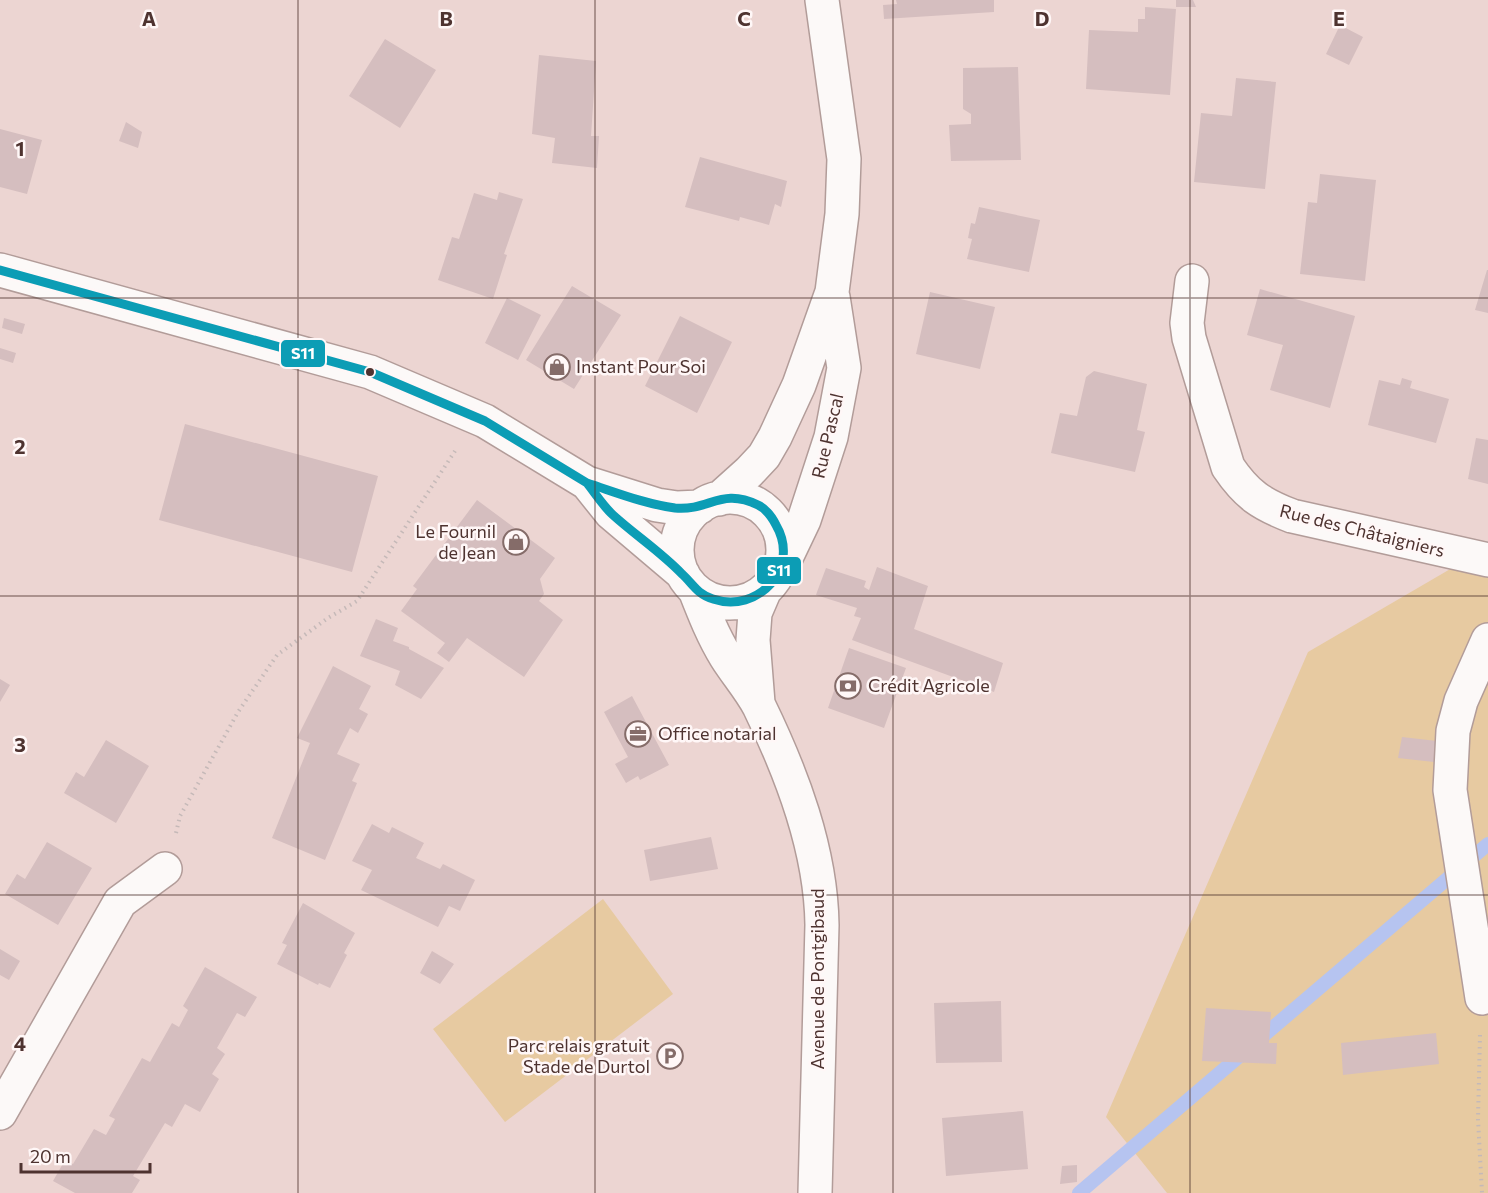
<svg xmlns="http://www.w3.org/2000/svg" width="1488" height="1193" viewBox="0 0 1488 1193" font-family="Commissioner,sans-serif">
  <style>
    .green { fill: #e7caa1 }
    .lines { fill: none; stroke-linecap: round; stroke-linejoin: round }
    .stream { stroke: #b6c4f0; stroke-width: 14 }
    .building { fill: #d5bebf }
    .minor-casing { stroke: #b29c99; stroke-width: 36 }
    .secondary-casing { stroke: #b29c99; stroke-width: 36 }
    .path { stroke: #c5b9b8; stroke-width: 4; stroke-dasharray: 1.5 4.5; stroke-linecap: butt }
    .minor { stroke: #fcf9f8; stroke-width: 33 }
    .secondary { stroke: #fcf9f8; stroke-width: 33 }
    .bus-1-casing { stroke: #fff7f7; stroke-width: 14 }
    .bus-1 { stroke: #0c9db5; stroke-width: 9 }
    .grid { fill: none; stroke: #4e3330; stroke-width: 1.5; stroke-opacity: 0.55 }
    .bus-dot { fill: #4e3330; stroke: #fff7f7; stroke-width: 2 }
    .labels { text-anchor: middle; stroke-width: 5; stroke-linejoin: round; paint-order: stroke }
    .poi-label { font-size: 18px; fill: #4e3330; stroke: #fff7f7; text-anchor: start }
    .street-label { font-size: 18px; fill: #4e3330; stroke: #fff7f7 }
    .grid-label { font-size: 20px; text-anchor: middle; font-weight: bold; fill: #4e3330; stroke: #fff7f7; stroke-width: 5; stroke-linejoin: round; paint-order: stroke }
    .line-badge { stroke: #fff7f7; stroke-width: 2 }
    .badge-label { font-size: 16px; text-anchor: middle; font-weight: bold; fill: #fff }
  </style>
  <rect width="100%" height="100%" fill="#ecd5d2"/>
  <path class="green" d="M1488,547V1193H1167L1106,1117L1308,652Z
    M603,899L673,994L505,1122L433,1029Z"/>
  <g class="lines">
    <path class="stream" d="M1079,1193L1488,844"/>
  </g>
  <path class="building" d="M896,0H994V12L884,19L883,5L897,4Z
    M1176,0H1193L1196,7H1176Z
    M1145,7L1176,9L1170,95L1086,89L1089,30L1138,32V19H1145Z
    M1340,25L1363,37L1349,65L1326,54Z
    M385,39L436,70L400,128L349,96Z
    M539,55L596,61L591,136H599L597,168L552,163L555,138L532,134Z
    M1018,67L1021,160L951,161L949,125L971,124V114L963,109V68Z
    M1236,78L1276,82L1265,189L1194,182L1201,113L1232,116Z
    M126,122L142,132L138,148L119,141Z
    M0,129L42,140L27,194L0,187Z
    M700,157L787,181L781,207L775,204L769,225L740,217L739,221L685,207Z
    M1320,174L1376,180L1365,281L1300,274L1308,202L1317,203Z
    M499,192L523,199L504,254L507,255L493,299L438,280L452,237L459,239L474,193L497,200Z
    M979,207L1040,220L1029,272L967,259L972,239L968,238L971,223L975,224Z
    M1487,270H1488V313L1475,310Z
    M572,286L621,315L574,389L526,360Z
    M1260,289L1355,316L1330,408L1270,390L1283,345L1247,335Z
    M930,292L995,307L980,369L916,354Z
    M507,298L541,315L518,360L485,343Z
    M680,316L732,342L697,413L645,386Z
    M4,318L25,324L22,334L2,328Z
    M0,348L16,353L13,363L0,359Z
    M1094,371L1147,384L1137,430L1145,432L1135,472L1051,453L1060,413L1077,416L1086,377Z
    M1402,378L1412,381L1410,388L1449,399L1436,443L1368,425L1379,380L1400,385Z
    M185,424L378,476L352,572L159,520Z
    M1476,438L1488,440V484L1468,479Z
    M477,500L555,558L540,579L544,594L539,601L563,620L524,677L467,638L449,662L437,653L445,643L401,611L417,589L413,586Z
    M877,567L928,586L914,629L1003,663L994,692L852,640L861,618L854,616L857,608L816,595L817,592L826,568L866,581L864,587L869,590Z
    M376,619L398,628L393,641L409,647V649L444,668L421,699L395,685L400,671L360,656Z
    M849,648L906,668L884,728L828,708Z
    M333,666L371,686L359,709L368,714L358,733L350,728L337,754L360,764L352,781L357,783L325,860L272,838L310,743L297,738Z
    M0,679L10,685L0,702Z
    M632,696L669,765L640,780L638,776L626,783L615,764L628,757L604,712Z
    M1402,737L1437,741L1434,762L1398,758Z
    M106,740L149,766L116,823L64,793L76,772L84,777Z
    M372,824L389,833L392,827L424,843L416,858L440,869L443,864L475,880L460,911L449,906L438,927L361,890L372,870L352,861Z
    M711,837L718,869L650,881L644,850Z
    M47,842L92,868L58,925L5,894L17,874L25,879Z
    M303,903L355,933L344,953L347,955L330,988L319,983L318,985L277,964L287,945L282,943Z
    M0,949L20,961L9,980L0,975Z
    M432,951L454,964L440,984L420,973Z
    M205,967L257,997L245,1017L237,1013L217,1048L225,1054L212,1074L219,1079L200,1112L185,1104L172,1127L165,1123L133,1176L140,1180L132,1193H75L53,1181L65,1160L73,1164L94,1129L106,1135L115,1119L109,1116L142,1058L150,1062L172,1023L179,1027L188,1010L183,1006Z
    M1001,1001L1002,1062L936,1063L934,1003Z
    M1206,1008L1271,1012L1269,1043H1277L1276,1064L1202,1061Z
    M1436,1033L1439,1064L1343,1075L1341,1043Z
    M1023,1111L1028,1169L946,1176L942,1118Z
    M1077,1165V1182L1060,1184L1062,1166Z"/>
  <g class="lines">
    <g class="minor-casing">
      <path id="minor" d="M1192,281L1187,323L1189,338L1228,467C1247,495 1261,504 1292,516L1488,560
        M1482,998L1450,790L1453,731L1461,701L1488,640
        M0,1113L120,902L165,869"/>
    </g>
    <g class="secondary-casing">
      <path id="secondary" d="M0,270L370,372L485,421L587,483L657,505L677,508L700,507
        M587,483L611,513L683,574
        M677 550a53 53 0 1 1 106 0a53 53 0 1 1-106 0Z
        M719,499L749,472L764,456L775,437L799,385L832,292L842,214L844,159L822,0
        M783,564L804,520L831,437L844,368L833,297
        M695,590C704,613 713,636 726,657C736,673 750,689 759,706C792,774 821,850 822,925L815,1193
        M758,703L753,640L755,613L764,592"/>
    </g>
    <path class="path" d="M176,833L180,816L238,712L277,655L328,618L357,601L455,451
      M1480,1035L1478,1119L1482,1193"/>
    <use href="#minor" class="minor"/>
    <use href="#secondary" class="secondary"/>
    <g class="bus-1-casing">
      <path id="bus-1" d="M0,270L370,372L485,421L587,483
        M587,483C615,492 645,504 675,508C710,511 721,487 758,505C766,509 772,517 776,525C801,568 758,614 713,599C698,595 693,584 682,574C661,552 635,535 613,515C603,506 595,493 587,483Z"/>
    </g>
    <use href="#bus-1" class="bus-1"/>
  </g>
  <path class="grid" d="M298,0V1193M595,0V1193M893,0V1193M1190,0V1193M0,298H1488M0,596H1488M0,895H1488"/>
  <defs>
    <g id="shop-ring" transform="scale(1.35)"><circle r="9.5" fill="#fff7f7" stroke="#856c69" stroke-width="1.5"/><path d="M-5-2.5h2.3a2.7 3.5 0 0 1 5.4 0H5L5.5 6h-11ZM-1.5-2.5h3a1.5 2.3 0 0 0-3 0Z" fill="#856c69"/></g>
    <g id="bank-ring" transform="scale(1.35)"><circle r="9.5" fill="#fff7f7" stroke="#856c69" stroke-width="1.5"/><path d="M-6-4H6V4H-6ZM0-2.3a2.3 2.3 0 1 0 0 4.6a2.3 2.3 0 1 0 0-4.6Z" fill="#856c69"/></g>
    <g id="office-ring" transform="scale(1.35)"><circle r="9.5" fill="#fff7f7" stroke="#856c69" stroke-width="1.5"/><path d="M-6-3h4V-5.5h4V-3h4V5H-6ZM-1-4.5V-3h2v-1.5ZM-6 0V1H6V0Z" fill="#856c69"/></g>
    <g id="parking-ring" transform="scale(1.35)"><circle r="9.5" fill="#fff7f7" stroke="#856c69" stroke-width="1.5"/><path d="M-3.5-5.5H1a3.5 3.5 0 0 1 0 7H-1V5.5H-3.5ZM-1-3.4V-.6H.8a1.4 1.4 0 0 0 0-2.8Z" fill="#856c69"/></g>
  </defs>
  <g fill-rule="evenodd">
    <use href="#shop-ring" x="557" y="367"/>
    <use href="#shop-ring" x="516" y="542"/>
    <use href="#bank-ring" x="848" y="686"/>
    <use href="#office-ring" x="638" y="734"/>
    <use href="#parking-ring" x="670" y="1056"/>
  </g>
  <circle class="bus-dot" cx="370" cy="372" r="5"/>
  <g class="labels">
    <g class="poi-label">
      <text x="576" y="373">Instant Pour Soi</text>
      <text x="496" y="538" text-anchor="end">Le Fournil<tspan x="496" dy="21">de Jean</tspan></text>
      <text x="868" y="692">Crédit Agricole</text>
      <text x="658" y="740">Office notarial</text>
      <text x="650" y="1052" text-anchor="end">Parc relais gratuit<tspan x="650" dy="21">Stade de Durtol</tspan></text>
    </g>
    <g class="street-label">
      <text transform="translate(828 436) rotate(-77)" y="6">Rue Pascal</text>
      <text transform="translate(1362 531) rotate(14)" y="6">Rue des Châtaigniers</text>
      <text transform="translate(818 979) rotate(-90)" y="6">Avenue de Pontgibaud</text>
    </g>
  </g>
  <g class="grid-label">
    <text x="149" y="26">A</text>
    <text x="446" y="26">B</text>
    <text x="744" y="26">C</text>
    <text x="1042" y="26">D</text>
    <text x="1339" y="26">E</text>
    <text x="20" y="156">1</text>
    <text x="20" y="454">2</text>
    <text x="20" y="752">3</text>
    <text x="20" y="1051">4</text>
  </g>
  <g class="line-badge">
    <rect x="280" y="339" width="46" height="29" rx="6" fill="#0c9db5"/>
    <rect x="756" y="556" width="46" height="29" rx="6" fill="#0c9db5"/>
  </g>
  <g class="badge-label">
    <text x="303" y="359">S11</text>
    <text x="779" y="576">S11</text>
  </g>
  <path d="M21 1163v9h129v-9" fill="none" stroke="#4e3330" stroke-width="3"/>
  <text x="30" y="1163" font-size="18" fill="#4e3330" stroke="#fff7f7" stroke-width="4.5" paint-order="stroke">20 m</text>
</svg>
